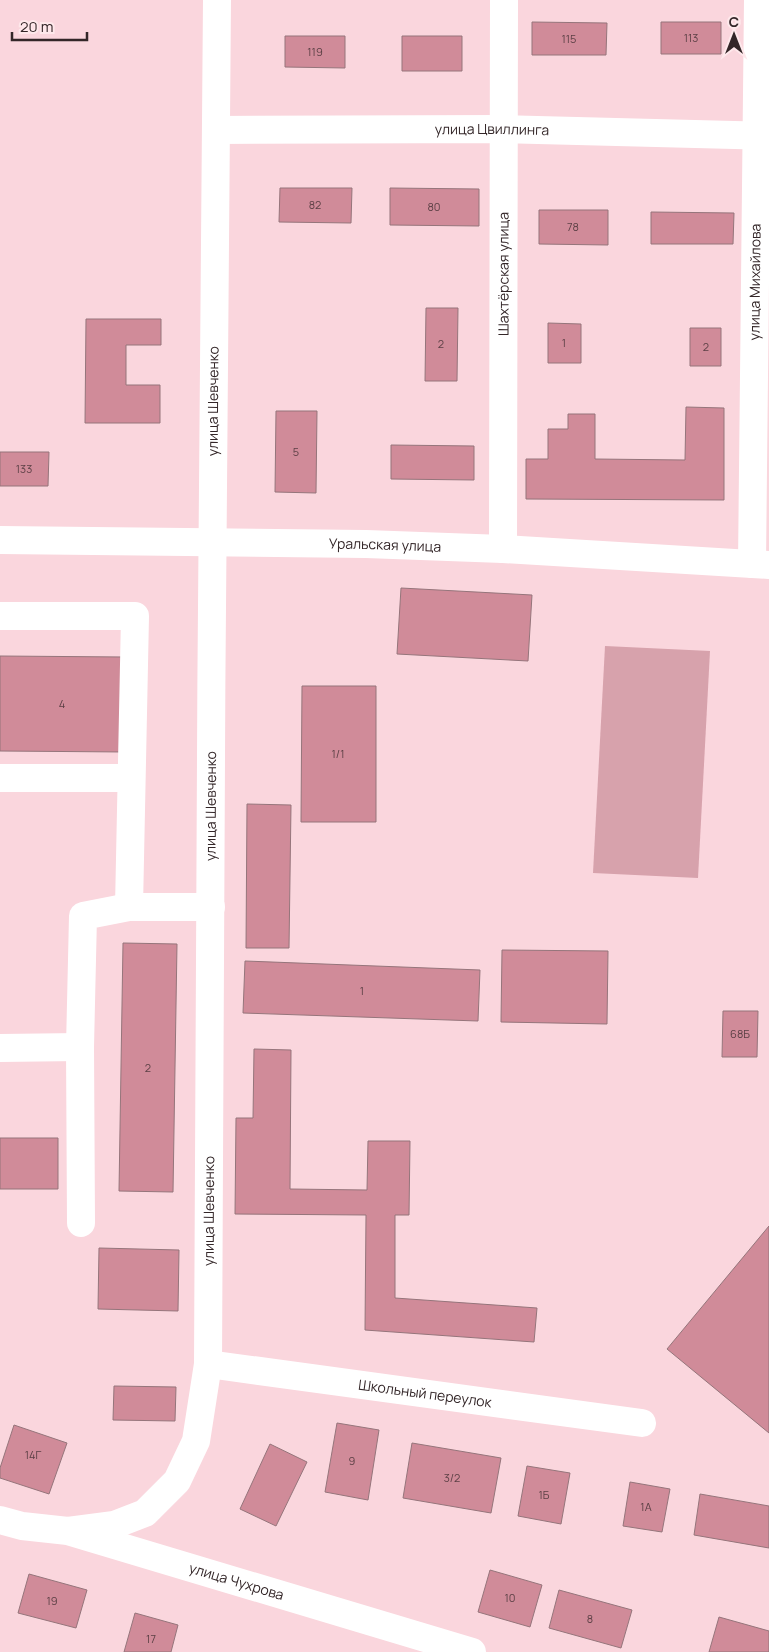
<svg xmlns="http://www.w3.org/2000/svg" width="769" height="1652" viewBox="0 0 769 1652" font-family="Manrope,sans-serif">
  <style>
    .green { fill: #d7a2ac }
    .building { fill: #d08b99; stroke: #95757b }
    .lines { fill: none; stroke-linecap: round; stroke-linejoin: round }
    .minor { stroke: #fff; stroke-width: 28 }
    .labels { text-anchor: middle; stroke-width: 5; stroke-linejoin: round; paint-order: stroke }
    .number-label { font-size: 11px; fill: #5a3f44 }
    .street-label { font-size: 14px; fill: #332628; stroke: #fee8eb }
  </style>
  <rect width="100%" height="100%" fill="#fad6dd"/>
  <path class="green" d="M605,646L710,651L698,878L593,873Z"/>
  <path class="building" d="M532,22L607,23L606,55H532Z
    M661,22H721V54H661Z
    M285,36H345V68L285,67Z
    M402,36H462V71H402Z
    M280,188H352L351,223L279,222Z
    M390,188L479,189V226L390,225Z
    M539,210H608V245L539,244Z
    M651,212L734,213L733,244H651Z
    M426,308H458L457,381H425Z
    M86,319H161V345H126V385H160V423H85Z
    M548,323L581,324V363H548Z
    M690,328H721V366H690Z
    M686,407L724,408V500L526,499V459H548V429H568V414H595V459L685,460Z
    M276,411H317L316,493L275,492Z
    M391,445L474,446V480L391,479Z
    M0,452H49L48,486H0Z
    M401,588L532,595L528,661L397,654Z
    M0,656L125,657V752L0,751Z
    M302,686H376V822H301Z
    M247,804L291,805L289,948H246Z
    M123,943L177,944L173,1192L119,1191Z
    M502,950L608,951L607,1024L501,1022Z
    M245,961L480,970L478,1021L243,1013Z
    M723,1011H758L757,1057H722Z
    M254,1049L291,1050L290,1189L367,1190L368,1141H410L409,1215H395V1298L537,1308L534,1342L365,1330L366,1215L235,1214L236,1118H253Z
    M0,1138H58V1189H0Z
    M769,1226V1433L667,1349Z
    M99,1248L179,1250L178,1311L98,1309Z
    M114,1386L176,1387L175,1421L113,1420Z
    M337,1423L379,1430L368,1500L325,1492Z
    M14,1425L67,1443L49,1494L0,1478V1468Z
    M412,1443L501,1458L491,1513L403,1498Z
    M270,1444L307,1462L276,1526L240,1509Z
    M527,1466L570,1473L561,1524L518,1516Z
    M630,1482L670,1489L662,1532L623,1526Z
    M700,1494L769,1506V1548L694,1535Z
    M490,1570L542,1585L530,1627L478,1612Z
    M29,1574L87,1590L76,1628L18,1613Z
    M559,1590L632,1610L621,1648L549,1628Z
    M135,1613L178,1625L171,1652H124Z
    M719,1617L769,1631V1652H709Z"/>
  <g class="lines">
    <g class="minor">
      <path id="s1" d="M216,130L503,129L769,136"/>
      <path id="s2" d="M0,540L366,544L503,549L769,565"/>
      <path id="s3" d="M503,549L504,0"/>
      <path id="s4" d="M752,564L758,0"/>
      <path d="M0,616H135L129,907"/>
      <path d="M0,778H131"/>
      <path d="M0,1048L80,1047"/>
      <path d="M81,1223L80,1047L83,916L129,907H211"/>
      <path id="s5" d="M208,1364L642,1423"/>
      <path id="s6" d="M0,1520L22,1526L68,1531L472,1652"/>
      <path id="s7" d="M68,1531L114,1525L145,1513L177,1481L196,1441L208,1364C211,909 211,455 217,0"/>
    </g>
  </g>
  <g class="labels">
    <g class="number-label">
      <text x="691" y="42">113</text>
      <text x="569" y="43">115</text>
      <text x="315" y="56">119</text>
      <text x="315" y="209">82</text>
      <text x="434" y="211">80</text>
      <text x="573" y="231">78</text>
      <text x="564" y="347">1</text>
      <text x="441" y="348">2</text>
      <text x="706" y="351">2</text>
      <text x="296" y="456">5</text>
      <text x="24" y="473">133</text>
      <text x="62" y="708">4</text>
      <text x="338" y="758">1/1</text>
      <text x="362" y="995">1</text>
      <text x="740" y="1038">68Б</text>
      <text x="148" y="1072">2</text>
      <text x="33" y="1459">14Г</text>
      <text x="352" y="1465">9</text>
      <text x="452" y="1482">3/2</text>
      <text x="544" y="1499">1Б</text>
      <text x="646" y="1511">1А</text>
      <text x="510" y="1602">10</text>
      <text x="52" y="1605">19</text>
      <text x="590" y="1623">8</text>
      <text x="151" y="1643">17</text>
    </g>
    <g class="street-label">
      <text dy="5" stroke="none"><textPath href="#s1" startOffset="276">улица Цвиллинга</textPath></text>
      <text dy="5" stroke="none"><textPath href="#s3" startOffset="275">Шахтёрская улица</textPath></text>
      <text dy="5" stroke="none"><textPath href="#s4" startOffset="282">улица Михайлова</textPath></text>
      <text dy="5" stroke="none"><textPath href="#s7" startOffset="1210">улица Шевченко</textPath></text>
      <text dy="5" stroke="none"><textPath href="#s2" startOffset="385">Уральская улица</textPath></text>
      <text dy="5" stroke="none"><textPath href="#s7" startOffset="805">улица Шевченко</textPath></text>
      <text dy="5" stroke="none"><textPath href="#s7" startOffset="400">улица Шевченко</textPath></text>
      <text dy="5" stroke="none"><textPath href="#s5" startOffset="219">Школьный переулок</textPath></text>
      <text dy="5" stroke="none"><textPath href="#s6" startOffset="245">улица Чухрова</textPath></text>
    </g>
  </g>
  <g transform="translate(734 35)" stroke="#fee8eb" stroke-width="4" paint-order="stroke">
  <path d="M0-4L9 19L0 12L-9 19Z" fill="#332628"/>
  <text y="-8" font-size="14" font-weight="bold" text-anchor="middle" fill="#332628">С</text>
  </g>
  <path d="M12 32v8h75v-8" fill="none" stroke="#332628" stroke-width="2.5"/>
  <text x="20" y="32" font-size="15" fill="#332628" stroke="#fee8eb" stroke-width="4" paint-order="stroke">20 m</text>
</svg>
